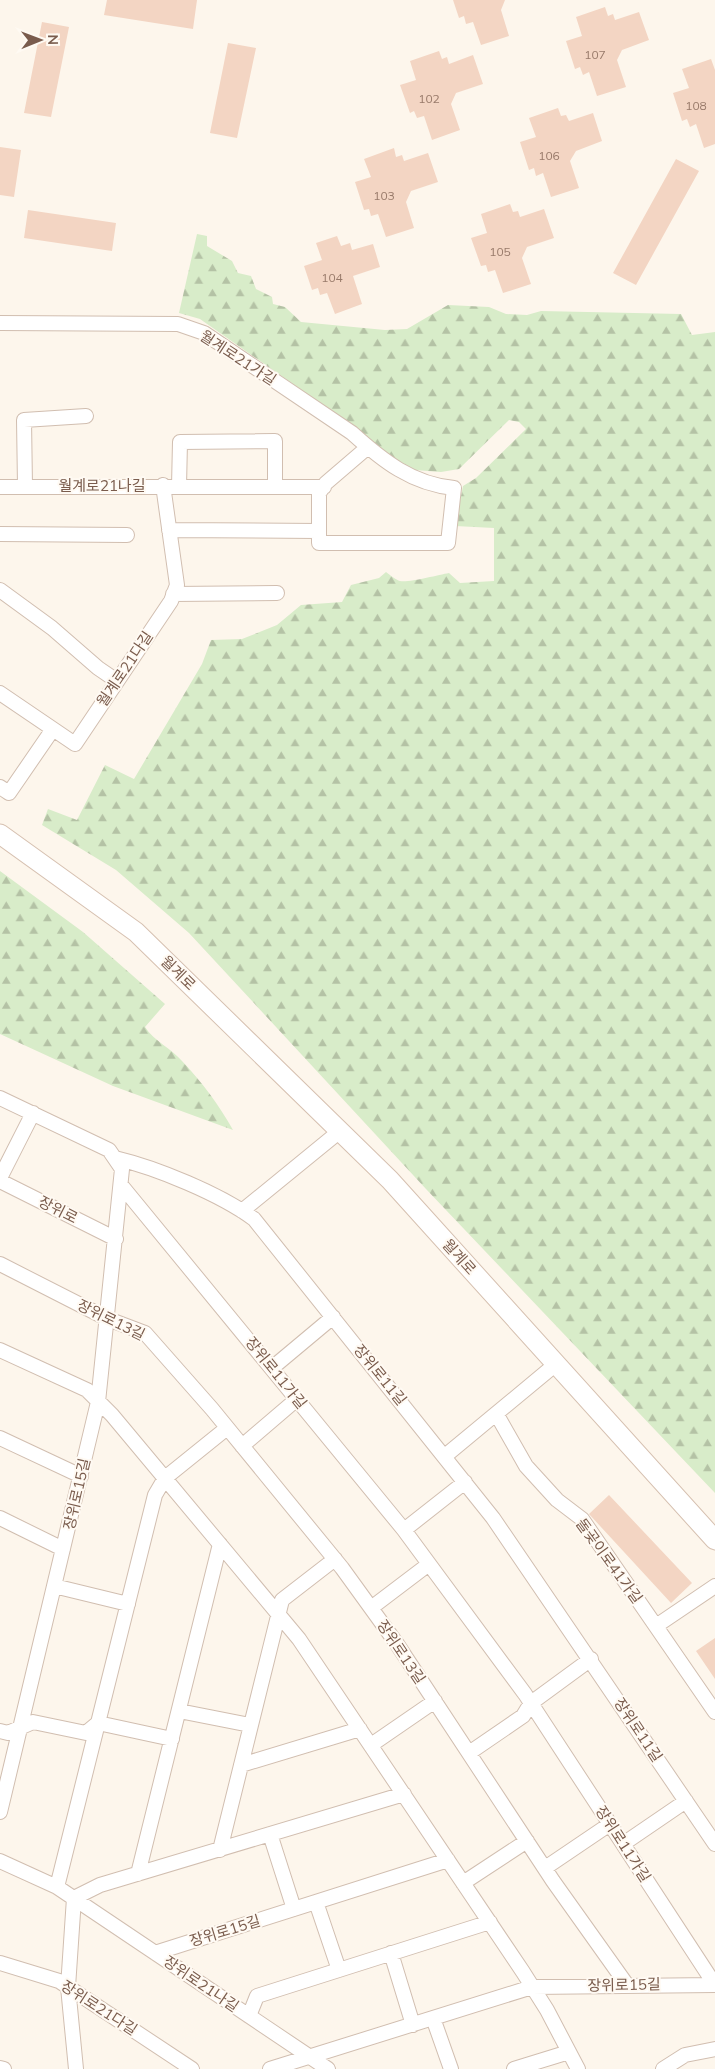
<svg xmlns="http://www.w3.org/2000/svg" width="715" height="2069" viewBox="0 0 715 2069" font-family="Mulish,'Noto Sans KR',sans-serif">
  <style>
    .forest { fill: url(#forest-firs) }
    .building { fill: #f3d5c3 }
    .lines { fill: none; stroke-linecap: round; stroke-linejoin: round }
    .street-casing { stroke: #d1beb0; stroke-width: 16 }
    .secondary-casing { stroke: #d6c0b0; stroke-width: 21 }
    .street { stroke: #fff; stroke-width: 14 }
    .secondary { stroke: #fff; stroke-width: 19 }
    .labels { text-anchor: middle; stroke-width: 4; stroke-linejoin: round; paint-order: stroke }
    .number-label { font-size: 12px; fill: #987a6a }
    .street-label { font-size: 15px; fill: #7a5c4d; stroke: #fffaf3 }
  </style>
  <defs>
    <pattern id="forest-firs" width="22" height="20" patternUnits="userSpaceOnUse" patternTransform="scale(1.25)"><rect width="22" height="20" fill="#d8ecc9"/><path d="M5 1l3.5 6h-7zM16 11l3.5 6h-7z" fill="#b4c2a5"/></pattern>
  </defs>
  <rect width="100%" height="100%" fill="#fdf6ec"/>
  <path class="forest" d="M197,234L207,236V246L232,261L238,273L251,276L256,289L272,297L273,304L285,307L301,322L385,330L407,329L448,305L489,307L506,314L527,315L541,311L681,314L692,335L715,332V1493L426,1189L189,933L116,870L42,825L48,809L77,820L105,765L134,779L202,664L211,640L242,639L277,625L301,605L342,602L351,585L379,578L386,572C390,575 396,580 400,581C408,583 438,575 449,573L460,583L494,581V528L455,526L463,486L476,478L526,429L519,422L509,420L459,469L441,472L415,470L395,460L350,424L200,319L179,313Z
    M0,871L83,932L165,1004L145,1027C154,1041 171,1048 182,1061C202,1082 219,1105 233,1130L113,1086L0,1034Z"/>
  <path class="building" d="M107,0H197L193,29L104,15Z
    M453,0H505L501,10L509,36L481,45L473,22L466,24L464,16L459,18Z
    M605,7L608,16L613,14L615,20L639,12L649,40L622,50L617,60L626,87L597,96L589,72L583,75L580,67L575,69L566,41L582,36L576,17Z
    M42,22L69,27L51,117L24,113Z
    M228,43L256,48L237,138L210,133Z
    M439,51L442,59L447,57L449,64L473,55L483,84L456,93L451,104L460,130L432,140L424,116L417,118L414,111L410,113L400,85L416,80L410,61Z
    M711,59L715,70V144L704,148L696,124L690,127L687,119L682,121L673,93L689,88L682,69Z
    M558,108L561,116L566,115L569,121L593,113L602,141L576,151L570,161L579,188L551,197L543,173L536,176L534,168L529,170L520,142L536,137L529,118Z
    M0,147L21,150L14,197L0,195Z
    M394,148L396,157L402,155L404,161L428,153L438,182L411,191L406,202L414,228L386,237L378,214L371,216L369,209L364,210L355,182L371,177L364,159Z
    M676,159L699,171L636,285L613,273Z
    M510,204L513,212L518,211L520,217L544,209L554,238L527,247L522,258L531,284L503,293L495,270L488,272L486,265L481,266L471,238L487,233L481,214Z
    M28,210L116,223L112,251L24,238Z
    M337,236L341,246L350,243L352,250L373,244L380,267L353,276L362,304L335,314L327,293L320,295L318,288L312,290L304,266L322,260L316,243Z
    M609,1495L692,1583L671,1603L589,1514Z
    M715,1638V1679L696,1651Z"/>
  <g class="lines">
    <g class="street-casing">
      <path id="street" d="M0,323L178,324L204,333L352,433C383,461 412,484 454,488L448,543H319V493L326,483L368,447
        M25,486L24,420L86,416
        M179,486L180,442L275,441V486
        M0,487H324
        M169,530L319,531
        M0,534L127,535
        M0,590L52,628L98,668L117,681
        M173,594L277,593
        M0,693L75,744L171,601L177,585L163,485
        M0,787L9,793L53,729
        M0,1098L109,1150L122,1169L98,1402L0,1812
        M115,1158C157,1168 220,1194 254,1219L493,1518L715,1844
        M0,1178L33,1113
        M0,1181L116,1239
        M121,1185L404,1530L525,1694L715,1985
        M242,1211L340,1131
        M0,1264L108,1319L145,1333L212,1409L342,1568L397,1644L553,1881L627,1985
        M0,1350L87,1390L112,1415L299,1639L523,1972L547,2010L578,2069
        M272,1368L333,1317
        M497,1415L526,1466L557,1500L582,1519L715,1712
        M0,1438L81,1476
        M242,1446L297,1399
        M445,1456L556,1364
        M0,1518L63,1549
        M404,1530L465,1482
        M54,1586L128,1604
        M371,1608L429,1564
        M656,1626L715,1586
        M179,1711L250,1725
        M0,1731L8,1733L33,1722L86,1733L98,1723L172,1739
        M371,1745L435,1701
        M469,1753L523,1716L531,1703L591,1659
        M241,1765L360,1729
        M270,1834L294,1909
        M623,1844L686,1801
        M220,1850L282,1600L335,1559
        M0,1861L57,1887L328,2069
        M545,1868L610,1824
        M138,1874L220,1544
        M463,1883L527,1841
        M57,1887L155,1495L165,1478L227,1428
        M316,1902L339,1970
        M155,1953L448,1860
        M391,1953L413,2025
        M0,1963L59,1981L192,2069
        M249,2016L257,1996L490,1922
        M433,2018L451,2069
        M0,2068L4,2069
        M76,2069L68,1987L74,1898L100,1885L404,1794
        M270,2069L532,1987L715,1985
        M514,2069L569,2052
        M663,2069L685,2055L715,2049"/>
    </g>
    <g class="secondary-casing">
      <path id="secondary" d="M0,834L136,932L390,1180L715,1540"/>
    </g>
    <use href="#street" class="street"/>
    <use href="#secondary" class="secondary"/>
  </g>
  <g class="labels">
    <g class="number-label">
      <text x="595" y="59">107</text>
      <text x="429" y="103">102</text>
      <text x="696" y="110">108</text>
      <text x="549" y="160">106</text>
      <text x="384" y="200">103</text>
      <text x="500" y="256">105</text>
      <text x="332" y="282">104</text>
    </g>
    <g class="street-label">
      <text transform="translate(238 358) rotate(33)" y="5">월계로21가길</text>
      <text x="102" y="491">월계로21나길</text>
      <text transform="translate(125 669) rotate(-56)" y="5">월계로21다길</text>
      <text transform="translate(178 973) rotate(44)" y="5">월계로</text>
      <text transform="translate(58 1210) rotate(27)" y="5">장위로</text>
      <text transform="translate(459 1257) rotate(48)" y="5">월계로</text>
      <text transform="translate(111 1320) rotate(26)" y="5">장위로13길</text>
      <text transform="translate(276 1373) rotate(51)" y="5">장위로11가길</text>
      <text transform="translate(380 1375) rotate(51)" y="5">장위로11길</text>
      <text transform="translate(77 1494) rotate(-77)" y="5">장위로15길</text>
      <text transform="translate(609 1561) rotate(54)" y="5">돌곶이로41가길</text>
      <text transform="translate(401 1652) rotate(56)" y="5">장위로13길</text>
      <text transform="translate(638 1730) rotate(56)" y="5">장위로11길</text>
      <text transform="translate(623 1844) rotate(57)" y="5">장위로11가길</text>
      <text transform="translate(225 1931) rotate(-17)" y="5">장위로15길</text>
      <text transform="translate(201 1984) rotate(34)" y="5">장위로21나길</text>
      <text transform="translate(624 1985) rotate(-1)" y="5">장위로15길</text>
      <text transform="translate(99 2008) rotate(33)" y="5">장위로21다길</text>
    </g>
  </g>
  <g transform="translate(40 40) rotate(89)" stroke="#fffaf3" stroke-width="4" paint-order="stroke">
  <path d="M0-4L9 19L0 12L-9 19Z" fill="#7a5c4d"/>
  <text y="-8" font-size="14" font-weight="bold" text-anchor="middle" fill="#7a5c4d">N</text>
  </g>
</svg>
